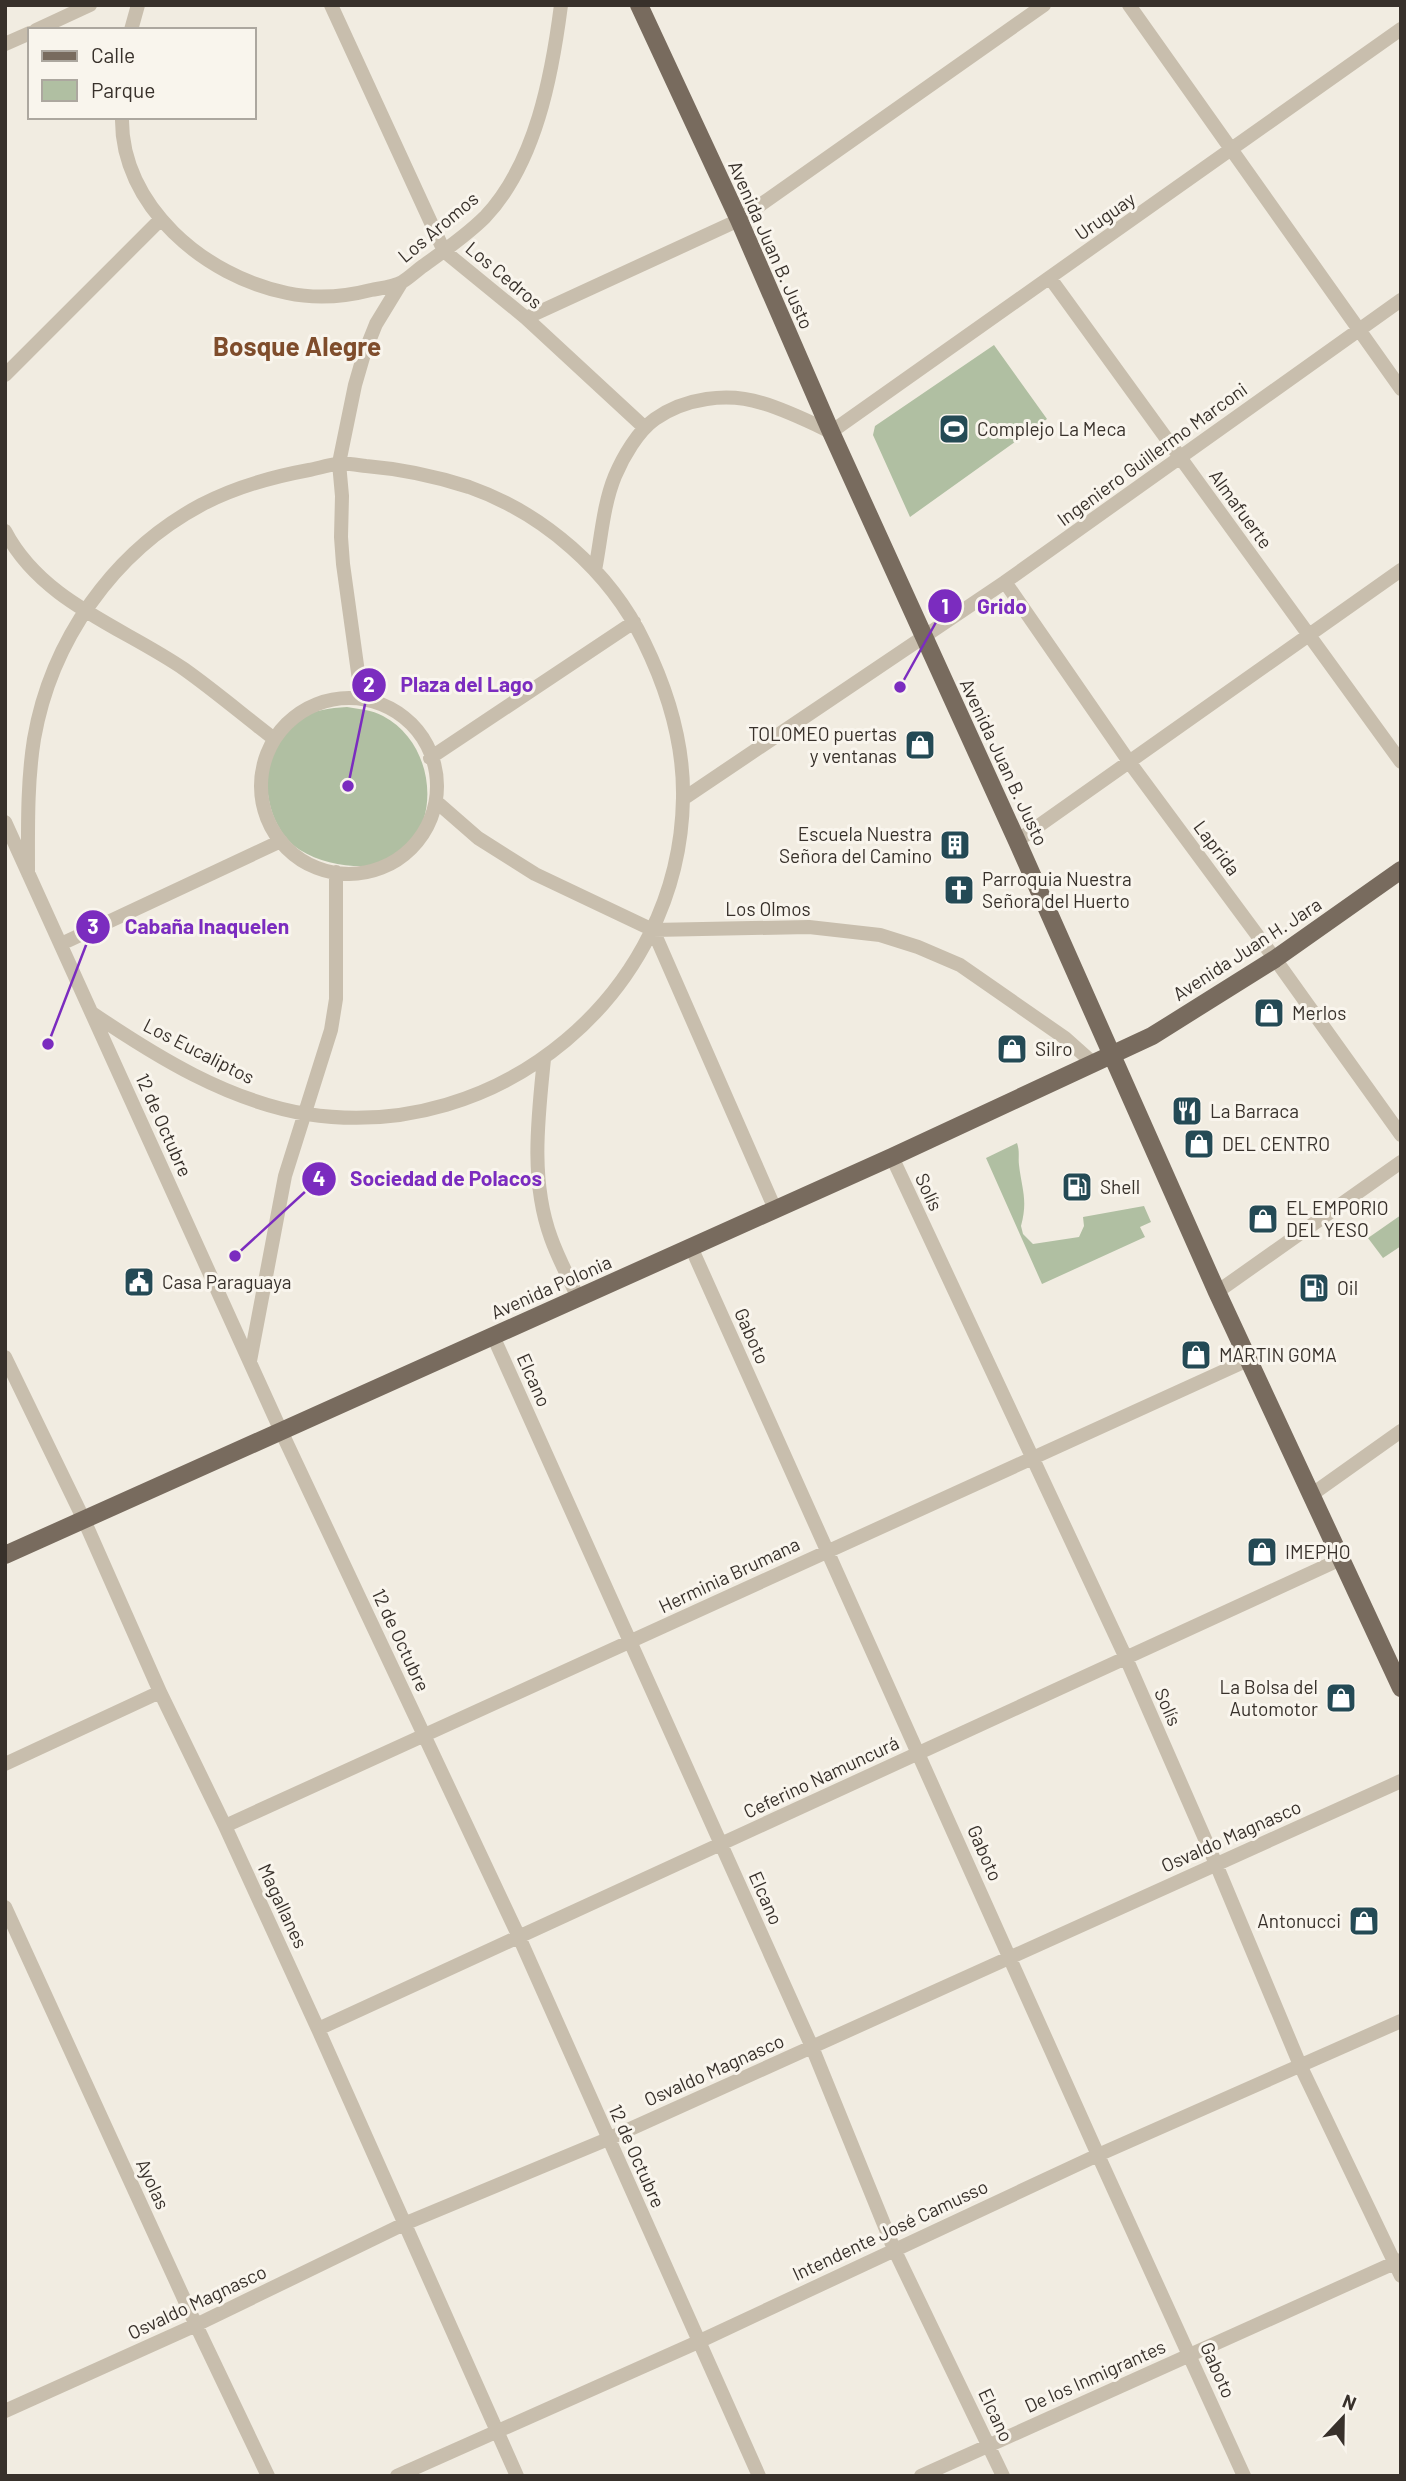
<svg xmlns="http://www.w3.org/2000/svg" width="1406" height="2481" viewBox="0 0 1406 2481" font-family="Barlow,sans-serif">
  <style>
    .green { fill: #b0bfa2 }
    .lines { fill: none; stroke-linecap: round; stroke-linejoin: round }
    .minor { stroke: #c8bead; stroke-width: 14 }
    .major { stroke: #786b5e; stroke-width: 18 }
    .labels { text-anchor: middle; stroke-width: 6; stroke-linejoin: round; paint-order: stroke }
    .street-label { font-size: 19px; fill: #38312b; stroke: #f9f5ed }
    .poi-label { font-size: 19px; fill: #38312b; stroke: #f9f5ed; text-anchor: start }
    .district-label { font-size: 26px; font-weight: bold; fill: #7f4d2c; stroke: #f9f5ed }
    .leader { fill: none; stroke: #7b2cbf; stroke-width: 2.5 }
    .callout-dot { fill: #7b2cbf; stroke: #f9f5ed; stroke-width: 2.5 }
    .mark-label { font-size: 21px; text-anchor: middle; font-weight: bold; fill: #fff }
    .callout-label { font-size: 21px; text-anchor: middle; font-weight: bold; fill: #7b2cbf; stroke: #f9f5ed; stroke-width: 6; stroke-linejoin: round; paint-order: stroke }
  </style>
  <rect width="100%" height="100%" fill="#f1ece1"/>
  <path class="green" d="M994,345L1047,419L910,517L873,435L875,426Z
    M347,707C359,709 372,710 383,716C446,749 443,859 367,866C345,867 319,862 300,850C259,823 255,748 296,720C312,710 330,708 347,707Z
    M1017,1143C1020,1152 1018,1157 1019,1165C1022,1190 1028,1200 1021,1226L1023,1234L1033,1244L1079,1237L1084,1226L1083,1217L1144,1206L1151,1222L1140,1227L1145,1237L1042,1284L986,1158Z
    M1401,1215V1246L1383,1258L1368,1238Z"/>
  <g class="lines">
    <path class="minor" d="M331,5L444,251L526,318L645,428
      M1129,5L1401,389
      M36,30L90,5
      M131,30L138,5
      M5,44L30,33
      M122,117C120,206 206,277 287,293C315,299 344,297 371,290C381,288 393,287 402,282C409,278 416,271 423,266C444,251 467,235 485,217C536,163 552,75 561,5
      M1050,278L1401,762
      M526,318L739,220L1044,5
      M5,375L160,220
      M5,531C42,602 123,627 184,669C215,691 243,715 273,738
      M595,570C601,540 603,505 615,476C623,457 638,431 655,419C685,398 727,392 762,403C786,410 808,421 831,432L1401,29
      M1005,582L1130,763L1275,959L1401,1135
      M261 786a88 88 0 1 1 176 0a88 88 0 1 1-176 0Z
      M358,698L360,687L343,564L341,537L342,496L339,463L355,385L364,354L376,324L401,283
      M430,758L634,622
      M683,799L1005,582L1401,300
      M439,804L478,838L535,874L653,930L809,927L880,935L918,947L960,965L1065,1038L1093,1063
      M5,822L281,1431L519,1937L759,2476
      M1017,841L1401,570
      M28,873C28,828 27,783 34,739C51,641 113,552 201,505C235,487 271,477 309,470C319,468 328,465 337,464C347,463 357,465 366,466C402,469 435,476 469,487C543,513 610,571 644,642C668,691 684,742 683,798C680,993 499,1144 307,1114C228,1101 157,1057 92,1013
      M653,930L775,1209
      M61,944L281,841
      M544,1059C538,1118 530,1181 551,1238C558,1258 569,1278 578,1298
      M892,1157L1126,1658L1216,1864L1300,2065L1401,2276
      M691,1247L1098,2155L1244,2476
      M1217,1292L1401,1162
      M493,1336L812,2047L894,2249L1003,2476
      M5,1357L84,1520L160,1692L225,1826L318,2029L517,2476
      M250,1361L285,1176L331,1030L336,999V872
      M1311,1495L1401,1431
      M5,1764L160,1692
      M225,1826L1248,1360
      M5,1907L196,2325L268,2476
      M318,2029L1341,1559
      M5,2411L196,2325L404,2224L608,2139L1401,1781
      M397,2476L698,2342L1098,2155L1401,2021
      M921,2476L1401,2260"/>
    <path class="major" d="M639,5L739,220L831,432L1017,841L1217,1292L1401,1688
      M5,1555L892,1157L1152,1036L1275,959L1401,870"/>
  </g>
  <defs>
    <g id="stadium-square" transform="scale(1.575)"><rect x="-9" y="-9" width="18" height="18" rx="4" fill="#244a55" stroke="#f9f5ed"/><path d="M0-5a6.5 5 0 1 0 0 10a6.5 5 0 1 0 0-10ZM-3.5-1.8h7v3.6h-7Z" fill="#fff"/></g>
    <g id="shop-square" transform="scale(1.575)"><rect x="-9" y="-9" width="18" height="18" rx="4" fill="#244a55" stroke="#f9f5ed"/><path d="M-5-2.5h2.3a2.7 3.5 0 0 1 5.4 0H5L5.5 6h-11ZM-1.5-2.5h3a1.5 2.3 0 0 0-3 0Z" fill="#fff"/></g>
    <g id="building-square" transform="scale(1.575)"><rect x="-9" y="-9" width="18" height="18" rx="4" fill="#244a55" stroke="#f9f5ed"/><path d="M-4-6H4V6H1V3H-1V6H-4ZM-2.5-4.3h1.7v1.8h-1.7ZM.8-4.3h1.7v1.8H.8ZM-2.5-1h1.7V.8h-1.7ZM.8-1h1.7V.8H.8Z" fill="#fff"/></g>
    <g id="church-square" transform="scale(1.575)"><rect x="-9" y="-9" width="18" height="18" rx="4" fill="#244a55" stroke="#f9f5ed"/><path d="M-1.2-6h2.4v3.5h3.3v2.4h-3.3V6h-2.4V-.1h-3.3v-2.4h3.3Z" fill="#fff"/></g>
    <g id="restaurant-square" transform="scale(1.575)"><rect x="-9" y="-9" width="18" height="18" rx="4" fill="#244a55" stroke="#f9f5ed"/><path d="M-5-6h1v4h1v-4h1v4h1v-4h1v5L-1.5 .5V6h-2V.5L-5-1ZM5-6V6H3V1.5H1.5Q1.5-4 5-6Z" fill="#fff"/></g>
    <g id="fuel-square" transform="scale(1.575)"><rect x="-9" y="-9" width="18" height="18" rx="4" fill="#244a55" stroke="#f9f5ed"/><path d="M-5.5-6h7V0h2V4h1.3V-2.5L3-4.5l.8-.8L6-3V5H2.5V1h-1V6h-7ZM-4.2-4.7v3.2H.2V-4.7Z" fill="#fff"/></g>
    <g id="civic-square" transform="scale(1.575)"><rect x="-9" y="-9" width="18" height="18" rx="4" fill="#244a55" stroke="#f9f5ed"/><path d="M-.6-6.5H3V-4.5H.6V-3L4-1V1h2V6H-6V1h2V-1L-.6-3ZM-1.2 2.5V6h2.4V2.5Z" fill="#fff"/></g>
  </defs>
  <g fill-rule="evenodd">
    <use href="#stadium-square" x="954" y="429"/>
    <use href="#shop-square" x="920" y="745"/>
    <use href="#building-square" x="955" y="845"/>
    <use href="#church-square" x="959" y="890"/>
    <use href="#shop-square" x="1269" y="1013"/>
    <use href="#shop-square" x="1012" y="1049"/>
    <use href="#restaurant-square" x="1187" y="1111"/>
    <use href="#shop-square" x="1199" y="1144"/>
    <use href="#fuel-square" x="1077" y="1187"/>
    <use href="#shop-square" x="1263" y="1219"/>
    <use href="#civic-square" x="139" y="1282"/>
    <use href="#fuel-square" x="1314" y="1288"/>
    <use href="#shop-square" x="1196" y="1355"/>
    <use href="#shop-square" x="1262" y="1552"/>
    <use href="#shop-square" x="1341" y="1698"/>
    <use href="#shop-square" x="1364" y="1921"/>
  </g>
  <g class="labels">
    <g class="street-label">
      <text transform="translate(1105 216) rotate(-35)" y="7">Uruguay</text>
      <text transform="translate(438 227) rotate(-40)" y="7">Los Aromos</text>
      <text transform="translate(771 245) rotate(66)" y="7">Avenida Juan B. Justo</text>
      <text transform="translate(504 275) rotate(40)" y="7">Los Cedros</text>
      <text transform="translate(1152 454) rotate(-36)" y="7">Ingeniero Guillermo Marconi</text>
      <text transform="translate(1241 509) rotate(54)" y="7">Almafuerte</text>
      <text transform="translate(1004 762) rotate(65)" y="7">Avenida Juan B. Justo</text>
      <text transform="translate(1217 848) rotate(53)" y="7">Laprida</text>
      <text x="768" y="916">Los Olmos</text>
      <text transform="translate(1247 949) rotate(-33)" y="7">Avenida Juan H. Jara</text>
      <text transform="translate(199 1051) rotate(27)" y="7">Los Eucaliptos</text>
      <text transform="translate(164 1125) rotate(66)" y="7">12 de Octubre</text>
      <text transform="translate(929 1192) rotate(65)" y="7">Solís</text>
      <text transform="translate(551 1287) rotate(-24)" y="7">Avenida Polonia</text>
      <text transform="translate(752 1336) rotate(66)" y="7">Gaboto</text>
      <text transform="translate(534 1380) rotate(66)" y="7">Elcano</text>
      <text transform="translate(729 1575) rotate(-25)" y="7">Herminia Brumana</text>
      <text transform="translate(401 1640) rotate(65)" y="7">12 de Octubre</text>
      <text transform="translate(1168 1707) rotate(66)" y="7">Solís</text>
      <text transform="translate(821 1777) rotate(-25)" y="7">Ceferino Namuncurá</text>
      <text transform="translate(1231 1836) rotate(-24)" y="7">Osvaldo Magnasco</text>
      <text transform="translate(985 1853) rotate(66)" y="7">Gaboto</text>
      <text transform="translate(766 1898) rotate(66)" y="7">Elcano</text>
      <text transform="translate(283 1906) rotate(65)" y="7">Magallanes</text>
      <text transform="translate(714 2070) rotate(-24)" y="7">Osvaldo Magnasco</text>
      <text transform="translate(637 2156) rotate(66)" y="7">12 de Octubre</text>
      <text transform="translate(153 2184) rotate(65)" y="7">Ayolas</text>
      <text transform="translate(890 2230) rotate(-25)" y="7">Intendente José Camusso</text>
      <text transform="translate(197 2302) rotate(-25)" y="7">Osvaldo Magnasco</text>
      <text transform="translate(1218 2370) rotate(66)" y="7">Gaboto</text>
      <text transform="translate(1095 2376) rotate(-24)" y="7">De los Inmigrantes</text>
      <text transform="translate(996 2415) rotate(65)" y="7">Elcano</text>
    </g>
    <g class="poi-label">
      <text x="977" y="436">Complejo La Meca</text>
      <text x="897" y="741" text-anchor="end">TOLOMEO puertas<tspan x="897" dy="22">y ventanas</tspan></text>
      <text x="932" y="841" text-anchor="end">Escuela Nuestra<tspan x="932" dy="22">Señora del Camino</tspan></text>
      <text x="982" y="886">Parroquia Nuestra<tspan x="982" dy="22">Señora del Huerto</tspan></text>
      <text x="1292" y="1020">Merlos</text>
      <text x="1035" y="1056">Silro</text>
      <text x="1210" y="1118">La Barraca</text>
      <text x="1222" y="1151">DEL CENTRO</text>
      <text x="1100" y="1194">Shell</text>
      <text x="1286" y="1215">EL EMPORIO<tspan x="1286" dy="22">DEL YESO</tspan></text>
      <text x="162" y="1289">Casa Paraguaya</text>
      <text x="1337" y="1295">Oil</text>
      <text x="1219" y="1362">MARTIN GOMA</text>
      <text x="1285" y="1559">IMEPHO</text>
      <text x="1318" y="1694" text-anchor="end">La Bolsa del<tspan x="1318" dy="22">Automotor</tspan></text>
      <text x="1341" y="1928" text-anchor="end">Antonucci</text>
    </g>
    <g class="district-label">
      <text x="297" y="356">Bosque Alegre</text>
    </g>
  </g>
  <path class="leader" d="M900 687L945 606M348 786L369 685M48 1044L93 927M235 1256L319 1179"/>
  <g class="callout-dot">
    <circle cx="900" cy="687" r="7"/>
    <circle cx="348" cy="786" r="7"/>
    <circle cx="48" cy="1044" r="7"/>
    <circle cx="235" cy="1256" r="7"/>
    <circle cx="945" cy="606" r="18"/>
    <circle cx="369" cy="685" r="18"/>
    <circle cx="93" cy="927" r="18"/>
    <circle cx="319" cy="1179" r="18"/>
  </g>
  <g class="mark-label">
    <text x="945" y="614">1</text>
    <text x="369" y="692">2</text>
    <text x="93" y="934">3</text>
    <text x="319" y="1186">4</text>
  </g>
  <g class="callout-label">
    <text x="1002" y="614">Grido</text>
    <text x="467" y="692">Plaza del Lago</text>
    <text x="207" y="934">Cabaña Inaquelen</text>
    <text x="446" y="1186">Sociedad de Polacos</text>
  </g>
  <rect width="1406" height="2481" fill="none" stroke="#38312b" stroke-width="14"/>
  <rect x="28" y="28" width="228" height="91" fill="#f9f5ed" stroke="#aca79f" stroke-width="2"/>
  <rect x="42" y="51" width="35" height="10" fill="#786b5e" stroke="#aca79f" stroke-width="2"/>
  <text x="91" y="63" font-size="21" fill="#38312b">Calle</text>
  <rect x="42" y="80" width="35" height="21" fill="#b0bfa2" stroke="#aca79f" stroke-width="2"/>
  <text x="91" y="98" font-size="21" fill="#38312b">Parque</text>
  <g transform="translate(1343 2418) rotate(22)" stroke="#f9f5ed" stroke-width="5" paint-order="stroke">
  <path d="M0-5L12 26L0 18L-12 26Z" fill="#38312b"/>
  <text y="-10" font-size="19" font-weight="bold" text-anchor="middle" fill="#38312b">N</text>
  </g>
</svg>
